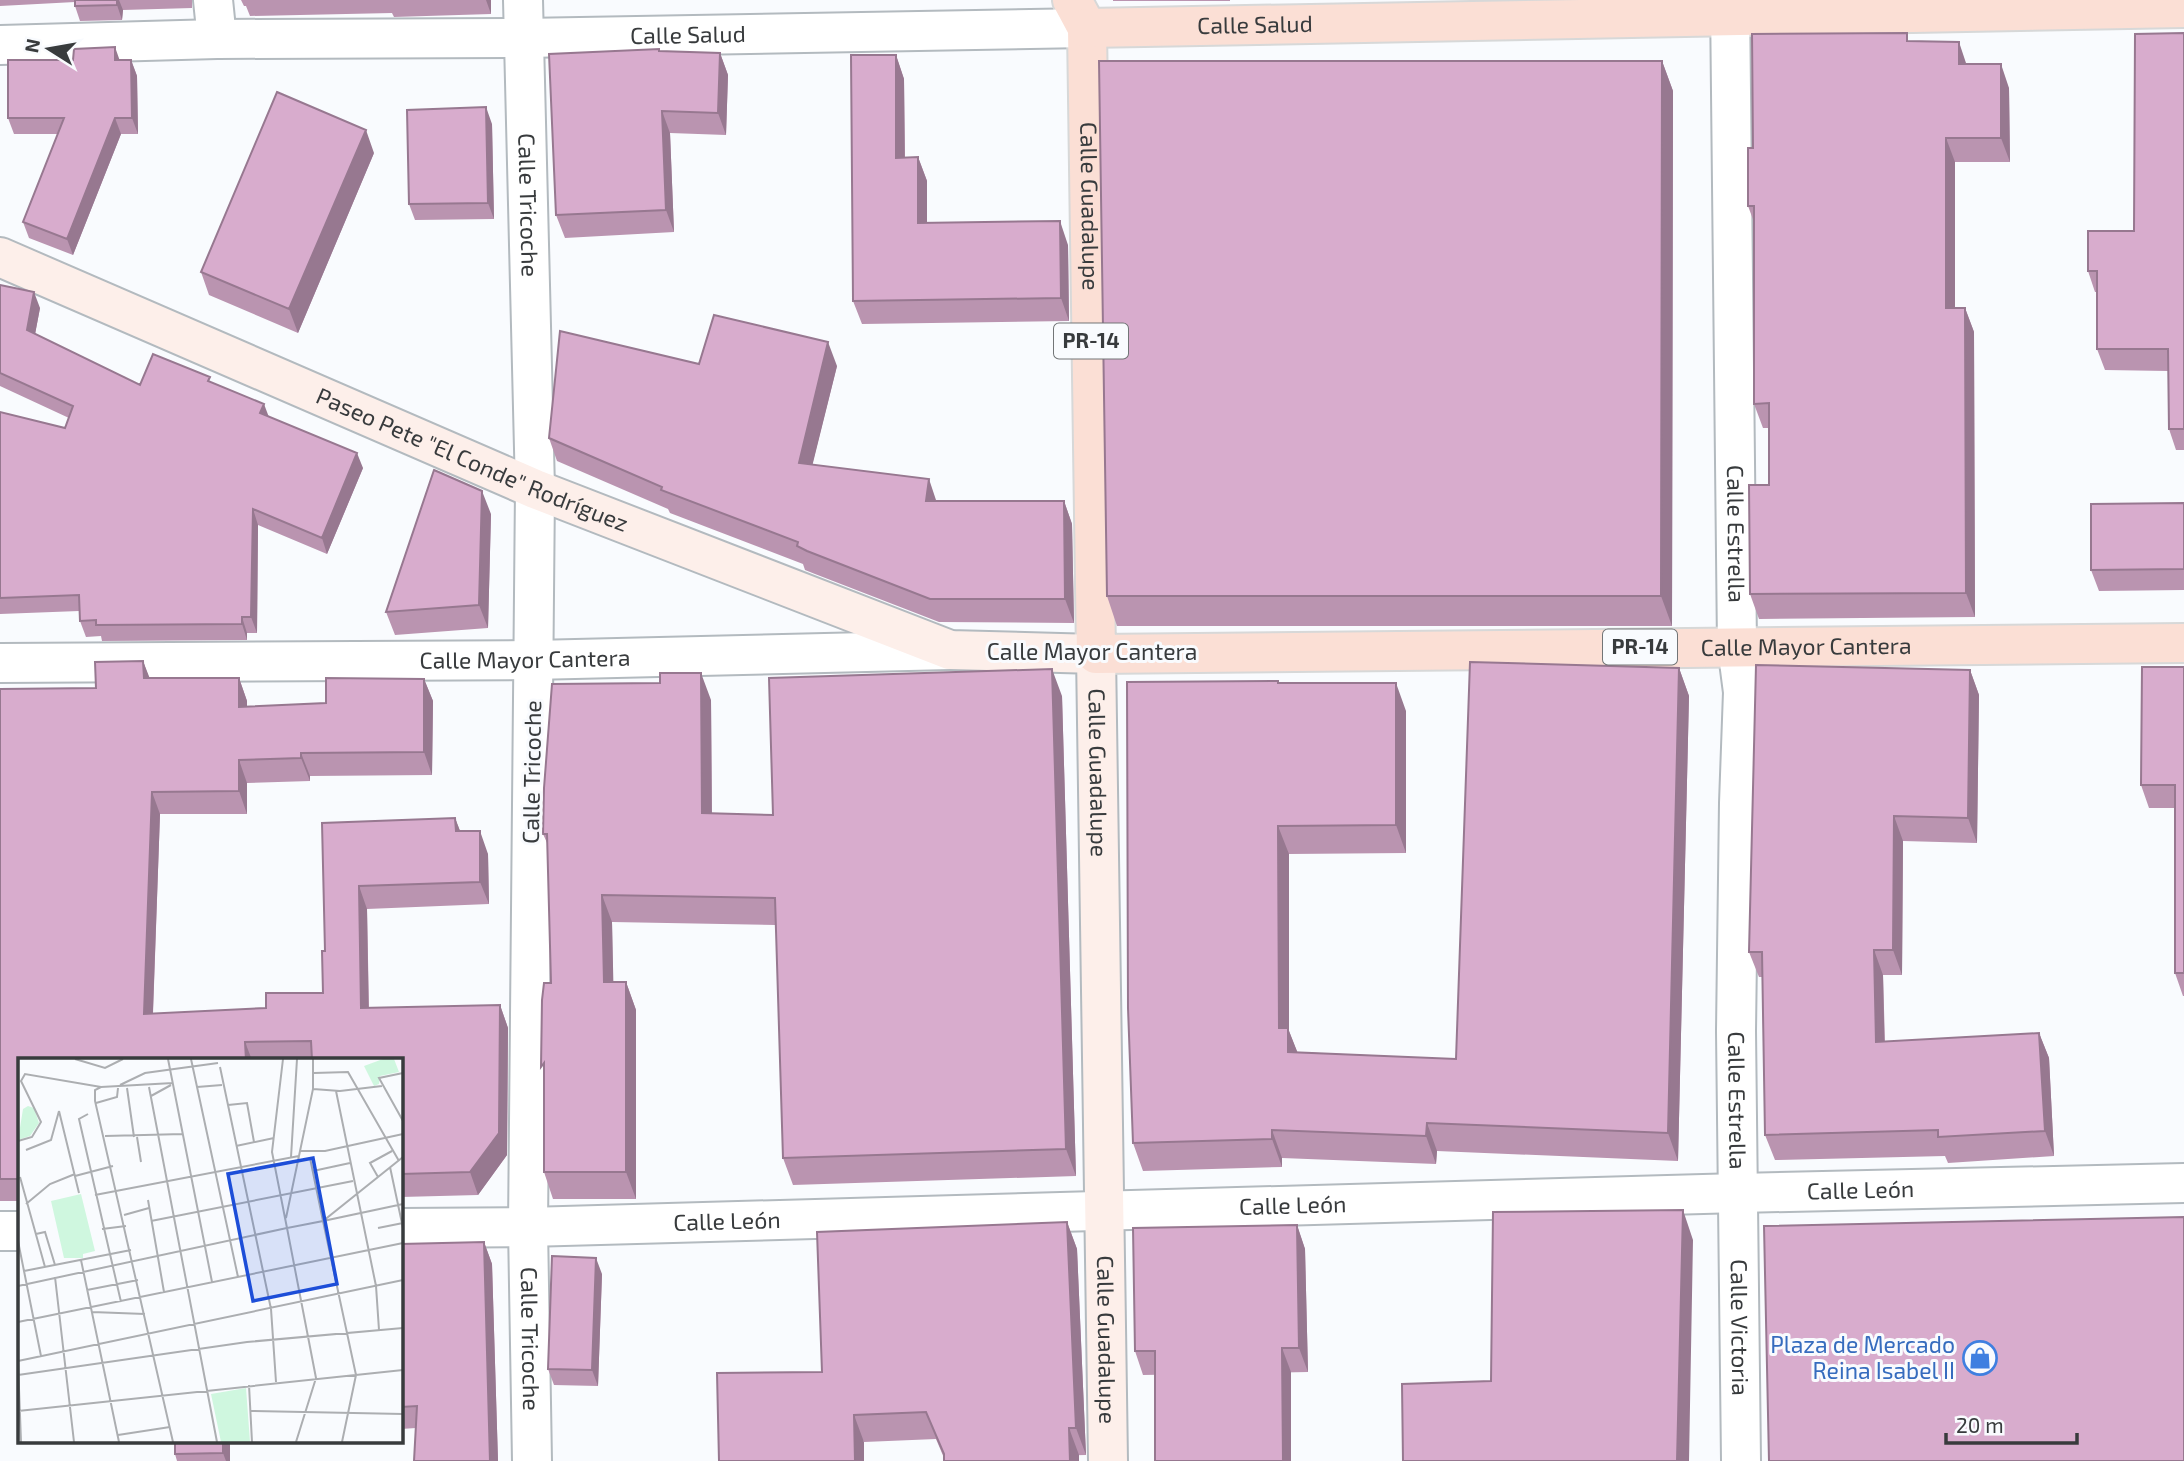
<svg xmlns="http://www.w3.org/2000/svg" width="2184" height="1461" viewBox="0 0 2184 1461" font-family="'Exo 2',sans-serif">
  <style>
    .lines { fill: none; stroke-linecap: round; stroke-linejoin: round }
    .street-casing { stroke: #b3babf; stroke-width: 42 }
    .secondary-casing { stroke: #b3babf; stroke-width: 42 }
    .primary-casing { stroke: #d7d8d8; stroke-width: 42 }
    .street { stroke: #fff; stroke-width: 38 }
    .secondary { stroke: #fdefea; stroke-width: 38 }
    .primary { stroke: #fbdfd5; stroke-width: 38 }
    .wall { fill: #ba94b0 }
    .shaded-wall { fill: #977890 }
    .building { fill: #d8accd; stroke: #977890; stroke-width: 2 }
    .labels { text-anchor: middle; stroke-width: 6; stroke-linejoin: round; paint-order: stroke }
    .shield { fill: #f9fbfe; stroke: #727577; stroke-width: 2 }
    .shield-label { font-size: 21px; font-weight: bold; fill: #383b3d }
    .street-label { font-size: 23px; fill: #383b3d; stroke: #f9fbfe }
    .shop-label { font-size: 23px; fill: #366cbe; stroke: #f9fbfe; text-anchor: end }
    .inset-road { fill: none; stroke: #acaeb1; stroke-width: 2 }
    .view { fill: #1d4ed8; fill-opacity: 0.15; stroke: #1d4ed8; stroke-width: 3.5 }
    .inset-edge { fill: none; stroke: #383b3d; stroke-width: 3.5 }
  </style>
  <rect width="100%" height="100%" fill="#f9fbfe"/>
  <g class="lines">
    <g class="street-casing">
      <g id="street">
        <path d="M213,0L217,39"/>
        <path id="s1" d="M523,0L535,489L528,1227L532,1461"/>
        <path id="s2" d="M1730,0L1737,646L1743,692L1739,803L1736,1031L1741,1461"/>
        <path id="s3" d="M0,45L217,39L523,38L1087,28"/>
        <path id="s4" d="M0,663L533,660L950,650"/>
        <path id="s5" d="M401,1228L528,1227L1739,1193L2184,1183"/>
        <path d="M0,1231H19"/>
      </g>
    </g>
    <g class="secondary-casing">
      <g id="secondary">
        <path id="s6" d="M0,257L535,489L950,650L1096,654L1108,1461"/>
      </g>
    </g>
    <g class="primary-casing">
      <g id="primary">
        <path id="s7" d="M1072,0L1087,28L1096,654L2184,643"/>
        <path id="s8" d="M1087,28L2184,8"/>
      </g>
    </g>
    <use href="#street" class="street"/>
    <use href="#secondary" class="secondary"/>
    <use href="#primary" class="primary"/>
  </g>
  <path class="wall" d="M0,0H192V8L123,10L122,20L80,21L75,6V2L0,6Z
    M241,0H491V14L394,17L392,13L250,16L246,6H244Z
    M1113,0H1230V1H1113Z
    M2184,33V450H2176L2169,429L2168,371L2105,370L2097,349V292H2095L2088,271L2134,231Z
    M1910,41L1967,64L2009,88L2010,162H1955V308H1965L1974,332L1975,617L1759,619L1750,594L1769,485V428H1763L1754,404V222L1748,206L1753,148Z
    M660,51L720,53L728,75L726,135L670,133L674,232L565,238L556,215Z
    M896,55L904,79L905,158L918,157L927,181V223L1068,245L1069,321L862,324L853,301Z
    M120,60H131L137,76L138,134H121L73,255L29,238L23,222L58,134H14L8,118Z
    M1662,61L1673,91L1672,626H1117L1107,596Z
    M492,124L494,219L415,220L409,204Z
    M374,153L298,333L209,295L201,272Z
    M0,285L40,308L35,334L140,385L211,382L268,416L363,468L327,554L258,525L257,633H247V640L102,641L101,636L86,637L80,621L79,611L0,614V412L65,428L69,418L0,386Z
    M699,364L837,366L812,465L937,501H1064L1072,524L1074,623L939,622L815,574L805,570L803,564L670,513L668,509L557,461L549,438Z
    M2184,503V590L2099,591L2091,570Z
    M491,514L488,628L395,635L386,612Z
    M143,661L149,678H239L247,701V707L326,703L424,679L433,701L432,775L310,776V781L247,783V814H160L153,1014L266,1008L323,993L325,951L322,823L455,818L460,831L488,854L489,904L367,909L369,1008L500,1005L508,1028L507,1155L478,1195L401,1197V1060H19V1201H0V689L96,688Z
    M2184,667V996H2183L2175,973V808H2149L2141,785Z
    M1679,668L1689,696L1678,1161L1437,1151L1436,1164L1282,1158V1167L1143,1171L1133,1143L1279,683L1406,711V853L1289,854V1031L1297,1052L1456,1059Z
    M1970,670L1979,695L1977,843L1903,841L1902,975H1883L1885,1042L2039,1033L2049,1058L2054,1156L1948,1163L1945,1156L1775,1160L1765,1135L1762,977H1759L1749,952Z
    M1062,696L1076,1176L793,1185L783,1158L776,925L612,922L613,982H626L636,1010V1199H553L544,1172L551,983L548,845L543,834L711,700L712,814L773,815Z
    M1067,1222L1077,1249L1086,1455L944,1458L936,1439L864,1442L822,1372Z
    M1297,1225L1305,1249L1308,1372L1143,1375L1135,1351Z
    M484,1242L492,1264L498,1461H414L416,1428L401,1429V1244Z
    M602,1274L598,1386L554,1385L548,1369Z
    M230,1442V1461H177L175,1454Z"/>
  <path class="shaded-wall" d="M117,0H119L123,10L122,20L117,5Z
    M486,0H491V14Z
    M1959,42L1967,66L1959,64Z
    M115,47L121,64L115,60Z
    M720,53L728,75L726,135L718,113Z
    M896,55L904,79L905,181L896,158Z
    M131,60L137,76L138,134L132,118Z
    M1662,61L1673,91L1672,626L1661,596Z
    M2001,64L2009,88L2010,162L2001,138Z
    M486,107L492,124L494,219L488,203Z
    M662,111L670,133L674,232L666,210Z
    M115,118L121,134L73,255L67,239Z
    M366,130L374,153L298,333L289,309Z
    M1946,138L1955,162V332L1946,308Z
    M918,157L927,181V246L918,223Z
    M1060,221L1068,245L1069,321L1061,298Z
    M34,292L40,308L33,345L27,330Z
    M1965,308L1974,332L1975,617L1966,593Z
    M828,342L837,366L807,487L799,463Z
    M264,404L270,420L260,413Z
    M357,453L363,468L327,554L322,538Z
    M929,479L937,503L926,501Z
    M482,491L491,514L488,628L479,605Z
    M1064,501L1072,524L1074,623L1065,599Z
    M253,509L258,525L257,633L251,617Z
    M242,617L247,633V640L242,624Z
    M143,661L152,684L144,678Z
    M1679,668L1689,696L1678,1161L1668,1133Z
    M1052,669L1062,696L1076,1176L1066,1149Z
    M1970,670L1979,695L1977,843L1968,818Z
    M701,673L711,700L712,840L702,813Z
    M239,678L247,701V730L239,707Z
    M424,679L433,701L432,775L424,752Z
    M1396,683L1406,711V853L1396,825Z
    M301,753L310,776V781L301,758Z
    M239,760L247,783V814L239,791Z
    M152,792L160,814L152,1037L144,1014Z
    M1894,816L1903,841L1902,975L1893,950Z
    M455,818L464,841L456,831Z
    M1278,826L1289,854V1031L1299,1056V1080L1279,1028Z
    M480,831L488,854L489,904L480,882Z
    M359,886L367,909L369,1031L361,1008Z
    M602,895L612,922L614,1010L604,982Z
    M1874,950L1883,975L1885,1068L1876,1042Z
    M626,982L636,1010V1199L626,1172Z
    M500,1005L508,1028L507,1155L478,1195L470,1172Z
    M2039,1033L2049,1058L2054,1156L2045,1131Z
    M245,1042L252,1060H246Z
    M1427,1123L1437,1151L1436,1164L1426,1136Z
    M1272,1130L1282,1158V1167L1272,1139Z
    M1683,1210L1693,1240L1689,1461H1677Z
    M1067,1222L1077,1249L1086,1455L1076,1428Z
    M1297,1225L1305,1249L1308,1372L1299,1348Z
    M484,1242L492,1264L498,1461H490Z
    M596,1258L602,1274L598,1386L592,1370Z
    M1282,1348L1291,1372V1461H1283Z
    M854,1415L864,1442V1461H855Z
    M1069,1428L1079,1455V1461H1070Z
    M223,1442H230V1461H226L223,1453Z"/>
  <path class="building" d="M75,0H117V5L75,6Z
    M1907,33V41L1959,42V64H2001V138H1946V308H1965L1966,593L1750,594L1749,485H1769V403L1754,404V206H1748V148H1753L1752,34Z
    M2184,33V429H2169L2168,349H2097V271H2088V231H2134L2135,34Z
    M115,47V60H131L132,118H115L67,239L23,222L64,118H8V60H73L74,49Z
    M659,49V51L720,53L718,113L662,111L666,210L556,215L549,54Z
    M851,55H896V158L918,157V223L1060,221L1061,298L853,301Z
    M1099,61H1662L1661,596H1107Z
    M277,92L366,130L289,309L201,272Z
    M486,107L488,203L409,204L407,110Z
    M0,285L34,292L27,330L140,385L153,354L210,377L208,381L264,404L260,413L357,453L322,538L253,509L251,617H242V624L96,625V620L80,621L79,595L0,598V412L65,428L73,406L0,373Z
    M714,315L828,342L799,463L929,479L926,501H1064L1065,599H930L807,551L797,546L798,542L661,490L662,487L549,438L560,331L699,364Z
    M434,470L482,491L479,605L386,612Z
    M2184,503V569L2091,570V504Z
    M143,661L144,678H239V707L326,703V678L424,679V752L301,753V758L239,760V791L152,792L144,1014L266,1008V993H323L322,951H325L322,823L455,818L456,831H480V882L359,886L361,1008L500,1005L499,1133L470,1172L401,1174V1060H312L311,1041L245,1042L246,1060H19V1179H0V689L96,688L95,662Z
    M1470,662L1679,668L1668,1133L1427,1123L1426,1136L1272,1130V1139L1133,1143L1128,1008L1127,682L1278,681V683H1396V825L1278,826L1279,1028H1288V1052L1456,1059Z
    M1756,665L1970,670L1968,818L1894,816L1893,950H1874L1876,1042L2039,1033L2045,1131L1938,1137V1130L1765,1135L1762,952H1749Z
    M2142,667H2184V973H2175V785H2141Z
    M1052,669L1066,1149L783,1158L775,898L602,895L604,982H626V1172H544V1063L541,1067L542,1000L544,983H551L547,834H543L544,788L552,684L660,683V673H701L702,813L773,815L769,678Z
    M1683,1210L1677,1461H1403L1402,1384L1491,1381L1493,1212Z
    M2184,1217V1461H1769L1764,1226Z
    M1067,1222L1076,1428H1069L1070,1461H944V1454L926,1412L854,1415L855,1461H719L717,1373L822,1372L817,1232Z
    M1297,1225L1299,1348H1282L1283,1461H1155V1351H1135L1133,1228Z
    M484,1242L490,1461H414L417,1406L401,1407V1244Z
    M552,1256L596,1258L592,1370L548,1369Z
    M175,1442H223V1453L175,1454Z"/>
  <defs>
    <g id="shop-ring" transform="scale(1.75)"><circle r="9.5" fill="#f9fbfe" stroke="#3f7fe0" stroke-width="1.5"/><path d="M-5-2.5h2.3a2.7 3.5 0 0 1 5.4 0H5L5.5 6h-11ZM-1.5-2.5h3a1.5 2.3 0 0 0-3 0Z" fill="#3f7fe0"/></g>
  </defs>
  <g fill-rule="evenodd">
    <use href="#shop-ring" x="1980" y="1358"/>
  </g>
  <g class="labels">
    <g class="shield">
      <rect x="1054" y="323.5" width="74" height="35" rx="5"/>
      <rect x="1603" y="629.5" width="74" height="35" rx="5"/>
    </g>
    <g class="shield-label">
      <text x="1091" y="348">PR-14</text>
      <text x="1640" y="654">PR-14</text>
    </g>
    <g class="street-label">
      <text dy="8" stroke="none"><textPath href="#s8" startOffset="168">Calle Salud</textPath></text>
      <text dy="8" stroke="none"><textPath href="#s3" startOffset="688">Calle Salud</textPath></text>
      <text dy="8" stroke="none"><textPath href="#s1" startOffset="205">Calle Tricoche</textPath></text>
      <text dy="8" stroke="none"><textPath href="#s7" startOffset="210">Calle Guadalupe</textPath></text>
      <text dy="8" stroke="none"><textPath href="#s6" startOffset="514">Paseo Pete "El Conde" Rodríguez</textPath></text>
      <text dy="8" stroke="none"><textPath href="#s2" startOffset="534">Calle Estrella</textPath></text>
      <text dy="8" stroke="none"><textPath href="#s7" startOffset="1368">Calle Mayor Cantera</textPath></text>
      <text x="1092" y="660">Calle Mayor Cantera</text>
      <text dy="8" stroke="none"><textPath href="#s4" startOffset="525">Calle Mayor Cantera</textPath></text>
      <text transform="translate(532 772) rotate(-89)" y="8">Calle Tricoche</text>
      <text dy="8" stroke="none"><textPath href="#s6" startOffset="1293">Calle Guadalupe</textPath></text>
      <text dy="8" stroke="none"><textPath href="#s2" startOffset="1101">Calle Estrella</textPath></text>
      <text dy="8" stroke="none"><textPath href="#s5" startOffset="1460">Calle León</textPath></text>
      <text dy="8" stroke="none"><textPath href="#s5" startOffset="892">Calle León</textPath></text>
      <text dy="8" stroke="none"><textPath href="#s5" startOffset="326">Calle León</textPath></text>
      <text dy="8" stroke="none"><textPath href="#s2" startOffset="1328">Calle Victoria</textPath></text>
      <text dy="8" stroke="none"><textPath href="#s1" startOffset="1339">Calle Tricoche</textPath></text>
      <text dy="8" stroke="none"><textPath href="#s6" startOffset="1860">Calle Guadalupe</textPath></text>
    </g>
    <g class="shop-label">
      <text x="1955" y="1353">Plaza de Mercado<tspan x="1955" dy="26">Reina Isabel II</tspan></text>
    </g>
  </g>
  <g transform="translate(18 1058)">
    <rect width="385" height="385" fill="#f9fbfe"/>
    <path d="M365,1H376L381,14L362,18L361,26L356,28L346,8ZM10,48L16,50L21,65L12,78L0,82L5,51ZM63,136L77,193L65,196V200H46L33,143ZM228,330L232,384H203L193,336Z" fill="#cff7df"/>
    <path class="inset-road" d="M57,1L87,10L105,1M150,1L194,224M173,1L220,219M202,9L253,251L258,324M296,15L330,14L381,103M385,15L361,20L385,63M102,27L127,15L200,5M83,29L77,32V43L155,384M131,29L199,384M179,29L204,27M109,30L116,79M295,31L322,33L364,28M318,33L358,228L361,272M133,38L153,27M78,45L99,39L100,30M210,47L229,45L236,84M41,53L61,135M70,56L61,61L103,244M87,78L165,76M119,79L123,104M0,83L14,79L23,64L3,23L7,16L83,29L155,25M218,88L256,80M8,92L33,82L41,53M282,93H307L385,76M273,99L279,1M292,100L305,163L385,146M372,109L385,170M295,113L332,105M57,118L95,108M2,119L27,209M360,119L352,105L374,93M77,137L281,98M130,142L146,234M8,146L32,126L57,116M106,157L131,150M268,160L295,31V1M133,163L335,123M305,163L338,317L324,384M360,170L385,165M84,171L108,168M18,176L27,174L37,207M0,183L23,298M63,202L101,384M6,213L113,192M37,219L56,384M0,228L269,170L254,94L265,1M69,232L120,222M74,254L127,256M0,264L385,185M0,303L385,222M0,304L3,384M0,317L229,284L385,270M231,327L234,384M0,353L385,312M232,353L385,356M100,377L152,369M278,384L298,320L269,170L305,163L385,99"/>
    <path class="view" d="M295,100L319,226L235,243L210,116Z"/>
    <rect width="385" height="385" class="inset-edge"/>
  </g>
  <g transform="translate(49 49) rotate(281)" stroke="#f9fbfe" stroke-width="5" paint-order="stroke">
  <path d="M0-5L12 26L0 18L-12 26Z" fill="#383b3d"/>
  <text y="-10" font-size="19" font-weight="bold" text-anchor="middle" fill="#383b3d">N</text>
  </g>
  <path d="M1946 1433v10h131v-10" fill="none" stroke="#383b3d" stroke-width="3.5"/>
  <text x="1956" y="1433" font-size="21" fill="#383b3d" stroke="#f9fbfe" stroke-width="5" paint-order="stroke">20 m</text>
</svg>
